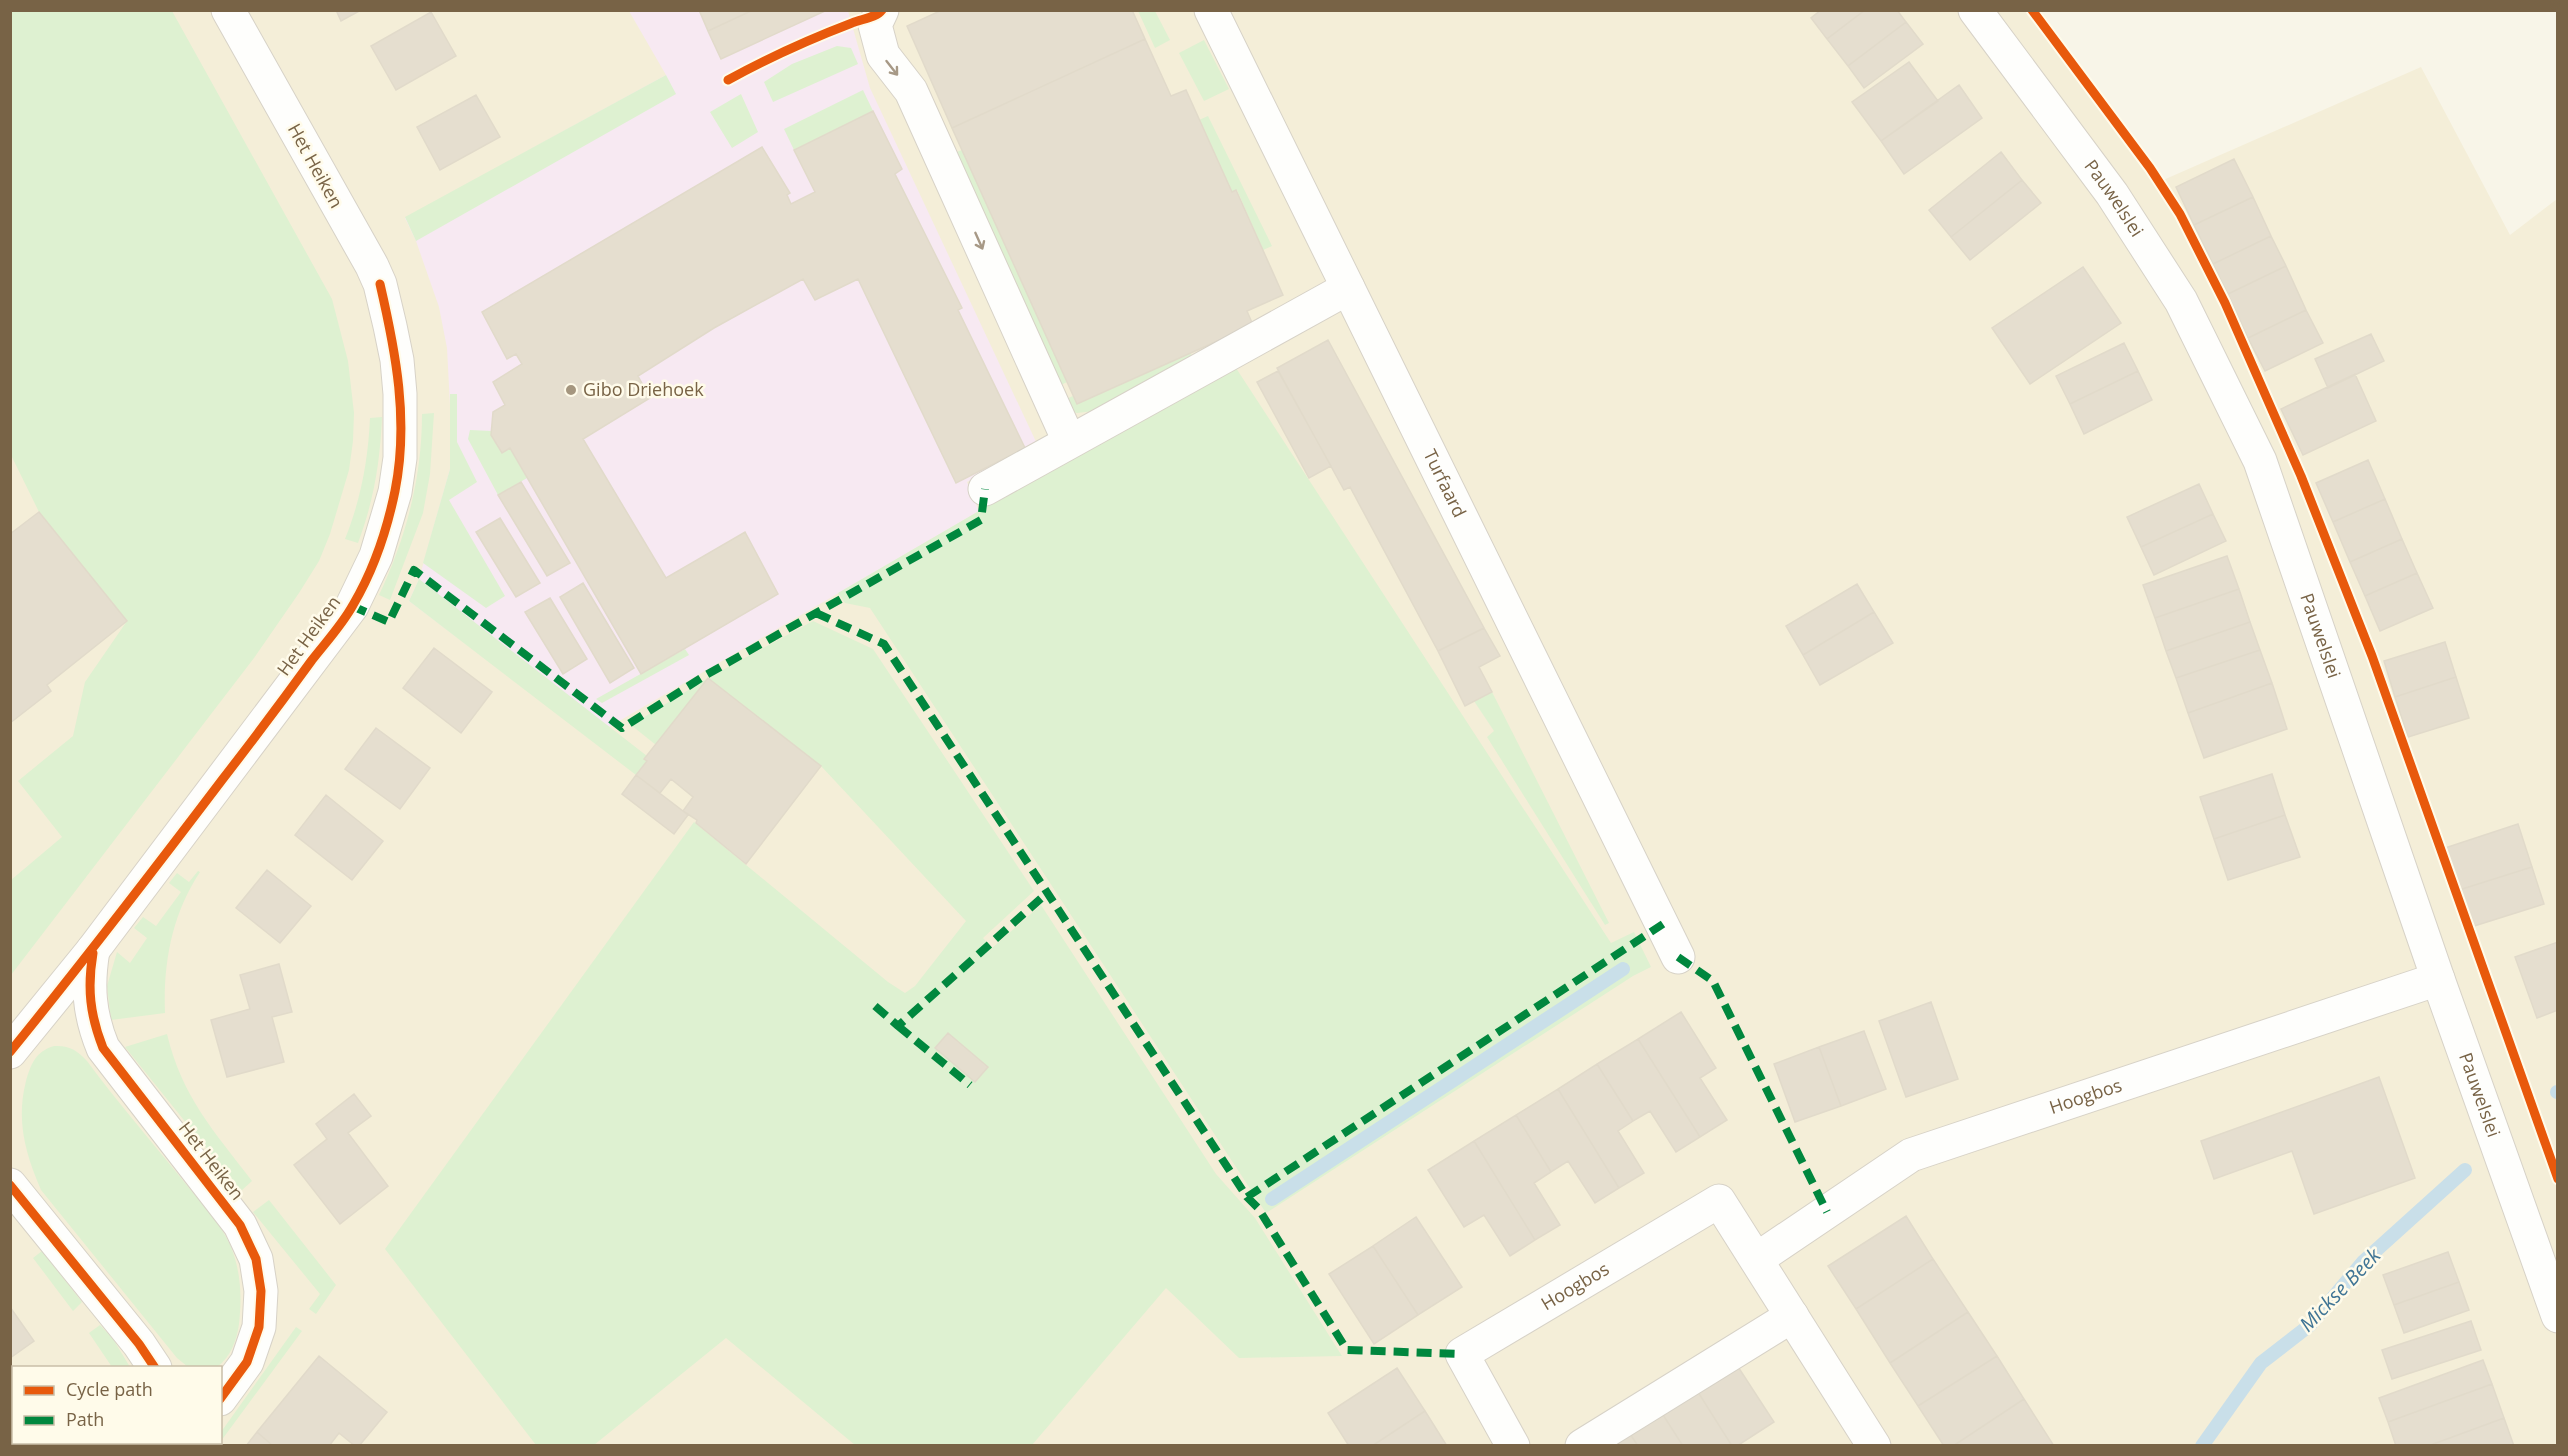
<svg xmlns="http://www.w3.org/2000/svg" width="2568" height="1456" viewBox="0 0 2568 1456" font-family="'Open Sans',sans-serif">
  <style>
    .residential { fill: #f4eed8; fill-rule: evenodd }
    .education { fill: #f7e9f2 }
    .green { fill: #def1d1 }
    .lines { fill: none; stroke-linecap: round; stroke-linejoin: round }
    .stream { stroke: #c9dfe9; stroke-width: 14 }
    .building { fill: #e5decf; stroke: #e1daca; stroke-width: 1.5 }
    .minor-casing { stroke: #d7d2c7; stroke-width: 35 }
    .minor { stroke: #fefefc; stroke-width: 33 }
    .quiet { stroke: #00873e; stroke-width: 8; stroke-dasharray: 15 8; stroke-linecap: butt }
    .cycleway-casing { stroke: #fffbea; stroke-width: 13 }
    .cycleway { stroke: #e8590c; stroke-width: 9 }
    .oneway { stroke: #a79986 }
    .poi-dot { fill: #a5967f; stroke: #fffbea; stroke-width: 2 }
    .labels { text-anchor: middle; stroke-width: 5; stroke-linejoin: round; paint-order: stroke }
    .street-label { font-size: 18px; fill: #786346; stroke: #fffbea }
    .poi-label { font-size: 18px; fill: #786346; stroke: #fffbea; text-anchor: start }
    .water-label { font-size: 20px; font-style: italic; fill: #407595; stroke: #fffbea }
  </style>
  <rect width="100%" height="100%" fill="#f8f5e8"/>
  <path class="residential" d="M10,11H2041L2161,181L2421,67L2510,235L2557,199V1445H11ZM14,1368H220V1442H14Z"/>
  <path class="education" d="M629,11H848L870,88L1038,446L967,482L979,511L590,738L409,601L419,579L450,469L451,424L447,348L439,307L416,241L405,218L666,75Z"/>
  <path class="green" d="M11,11H172L332,299L348,361L354,413L353,441L349,470L330,534L319,561L299,593L254,658L11,975V880L62,837L18,781L73,736L85,682L127,621L39,512L11,455Z
    M1138,11H1155L1170,40L1155,48Z
    M1204,40L1229,89L1204,101L1179,53Z
    M837,46L851,48L858,64L773,102L764,82L792,64Z
    M666,75L676,94L416,241L405,217Z
    M863,90L873,111L794,150L784,129Z
    M741,94L758,132L732,148L710,112Z
    M1208,116L1272,246L1263,250L1237,190L1232,192L1199,120Z
    M962,150L1067,382L1057,387L951,154Z
    M1190,352L1193,358L1094,411L1077,413L1071,411L1064,400L1073,396L1077,404Z
    M1236,368L1611,943L1634,932L1651,967L1633,976L1266,1213L870,608L845,603L838,593L979,511Z
    M450,394H457V442L477,482L449,500L505,596L486,608L423,563L450,469Z
    M434,413L430,474L423,513L390,600L379,595C406,538 422,478 422,414Z
    M382,417C380,463 374,500 358,543L345,539C361,499 368,461 370,418Z
    M470,430L492,431L502,453L510,448L527,478L498,495L468,439Z
    M419,579L647,756L644,759L647,761L636,775L409,601Z
    M813,621L873,649L1034,891L983,938L992,948L1041,905L1216,1174L1255,1218L1342,1356L1239,1358L1166,1288L1032,1445H855L726,1338L594,1445H536L385,1249L694,822L888,982L905,993L915,986L966,921L821,766L708,678L656,745L631,725L708,678Z
    M685,649L689,655L602,703L596,699Z
    M1492,692L1609,923L1605,925L1487,737L1494,731L1474,701Z
    M198,871L200,872C172,914 163,963 165,1013L111,1020L107,986L117,952L130,963L147,938L134,928L143,917L156,926L181,892L169,883L177,873L189,882Z
    M167,1034C182,1097 214,1131 252,1181L241,1191L125,1047Z
    M54,1046C69,1045 77,1050 87,1061C118,1103 153,1143 185,1183C201,1203 221,1223 231,1247C241,1272 242,1297 239,1324C237,1340 230,1358 217,1367H188L177,1358L41,1190C25,1153 16,1120 26,1081C31,1064 36,1051 54,1046Z
    M269,1200L336,1285L316,1314L309,1309L320,1294L253,1212Z
    M42,1251L82,1302L73,1311L33,1258Z
    M100,1325L113,1339L130,1367H112L89,1333Z
    M296,1327L302,1331L218,1445H211L213,1443L220,1442L221,1432Z"/>
  <g class="lines">
    <path class="stream" d="M2557,1092H2558
      M1272,1199L1623,969
      M2202,1446L2261,1363L2310,1325L2363,1262L2465,1170"/>
  </g>
  <path class="building" d="M336,10H361L341,21Z
    M699,10H753L708,31Z
    M753,10H827L721,59L708,31Z
    M942,10H1132L1145,39L952,128L907,26Z
    M1821,10H1865L1827,39L1811,18Z
    M1865,10H1897L1906,22L1848,66L1827,39Z
    M431,12L456,56L396,90L371,46Z
    M1906,22L1923,44L1864,88L1848,66Z
    M1145,39L1171,96L1186,90L1232,192L1236,190L1283,295L1247,311L1253,325L1077,404L952,128Z
    M1909,62L1938,101L1881,141L1852,102Z
    M1959,85L1982,118L1904,174L1881,141Z
    M476,95L500,137L440,170L417,127Z
    M873,111L902,169L895,174L962,308L958,310L1025,448L956,483L858,279L815,300L803,279L714,328L638,376L650,398L583,439L666,578L745,532L778,594L641,674L510,448L502,453L491,435L493,412L505,405L493,382L522,364L516,354L507,359L482,312L762,147L790,193L787,195L791,204L815,192L794,150Z
    M2001,152L2022,180L1951,237L1929,210Z
    M2234,159L2253,197L2194,225L2176,187Z
    M2022,180L2041,203L1970,260L1951,237Z
    M2253,197L2271,236L2213,264L2194,225Z
    M2271,236L2286,266L2228,294L2213,264Z
    M2286,266L2306,310L2248,338L2228,294Z
    M2083,267L2121,323L2030,384L1992,328Z
    M2306,310L2323,343L2265,371L2248,338Z
    M2371,334L2384,361L2328,388L2315,359Z
    M1328,340L1484,628L1438,651L1350,487L1344,490L1277,368Z
    M2124,343L2138,371L2070,404L2056,376Z
    M1278,371L1331,466L1309,478L1257,382Z
    M2138,371L2152,400L2084,434L2070,404Z
    M2355,374L2376,421L2303,455L2281,409Z
    M2368,460L2385,499L2333,522L2316,483Z
    M521,482L570,563L547,576L498,495Z
    M2199,484L2213,514L2141,547L2127,517Z
    M2385,499L2402,539L2350,562L2333,522Z
    M39,512L127,621L47,685L51,691L10,723V534Z
    M2213,514L2226,541L2154,575L2141,547Z
    M500,518L540,583L516,597L476,532Z
    M2402,539L2417,573L2365,596L2350,562Z
    M2227,556L2239,589L2155,618L2143,585Z
    M2417,573L2433,608L2380,631L2365,596Z
    M583,583L634,668L610,683L560,597Z
    M1857,584L1874,612L1803,655L1786,626Z
    M2239,589L2250,622L2166,651L2155,618Z
    M550,598L587,659L563,674L525,612Z
    M1874,612L1893,643L1820,685L1803,655Z
    M2250,622L2260,650L2176,678L2166,651Z
    M1484,628L1500,656L1479,667L1492,692L1465,706L1438,651Z
    M2445,642L2456,677L2395,697L2384,661Z
    M434,648L492,692L461,733L403,688Z
    M2260,650L2272,683L2188,713L2176,678Z
    M2456,677L2469,718L2408,737L2395,697Z
    M708,678L821,766L746,864L696,823L697,820L683,811L693,797L671,779L660,793L636,775L647,761L644,759Z
    M2272,683L2287,729L2204,758L2188,713Z
    M376,728L430,768L400,809L345,769Z
    M2272,774L2285,815L2214,839L2200,797Z
    M636,775L688,815L674,834L622,794Z
    M326,795L383,841L352,880L295,835Z
    M2285,815L2300,857L2228,880L2214,839Z
    M2518,824L2532,867L2459,890L2445,848Z
    M2532,867L2544,904L2471,927L2459,890Z
    M267,870L311,906L280,943L236,908Z
    M2558,942V1010L2537,1018L2515,957Z
    M279,964L292,1012L272,1017L284,1062L227,1077L211,1020L250,1009L240,975Z
    M1931,1002L1958,1079L1906,1097L1879,1021Z
    M1681,1012L1716,1068L1700,1078L1727,1120L1700,1137L1638,1039Z
    M1864,1031L1886,1089L1841,1106L1819,1047Z
    M948,1033L988,1067L975,1082L935,1048Z
    M1638,1039L1700,1137L1676,1152L1650,1111L1633,1121L1597,1064Z
    M1819,1047L1841,1106L1795,1122L1774,1064Z
    M1597,1064L1633,1121L1618,1131L1644,1173L1619,1188L1558,1089Z
    M2379,1077L2415,1178L2314,1214L2292,1151L2214,1179L2201,1141Z
    M1558,1089L1619,1188L1595,1203L1568,1161L1551,1172L1516,1115Z
    M354,1094L371,1116L348,1133L388,1186L340,1224L294,1165L327,1139L316,1124Z
    M1516,1115L1551,1172L1534,1183L1560,1225L1535,1240L1474,1141Z
    M1474,1141L1535,1240L1510,1256L1484,1215L1464,1227L1428,1170Z
    M1906,1216L1933,1259L1856,1309L1828,1266Z
    M1416,1217L1462,1287L1418,1315L1373,1246Z
    M1373,1246L1418,1315L1374,1344L1329,1274Z
    M2448,1252L2459,1282L2394,1305L2383,1275Z
    M1933,1259L1968,1312L1890,1363L1856,1309Z
    M2459,1282L2469,1310L2404,1333L2394,1305Z
    M10,1307L34,1341L10,1358Z
    M1968,1312L1997,1356L1918,1406L1890,1363Z
    M2471,1321L2481,1350L2392,1379L2382,1350Z
    M319,1356L387,1412L359,1446H355L339,1433L329,1446H273L257,1432Z
    M1731,1356L1774,1422L1737,1446H1732L1691,1381Z
    M1997,1356L2024,1399L1953,1446H1944L1918,1406Z
    M2483,1360L2492,1384L2388,1422L2379,1398Z
    M1397,1368L1425,1411L1372,1446H1349L1328,1413Z
    M1691,1381L1732,1446H1683L1656,1404Z
    M2492,1384L2504,1418L2428,1446H2396L2388,1422Z
    M2024,1399L2054,1446H1953Z
    M1656,1404L1683,1446H1638L1624,1425Z
    M1425,1411L1447,1446H1372Z
    M2504,1418L2514,1446H2428Z
    M1624,1425L1638,1446H1592Z
    M14,1428V1442H57L61,1446H10V1432Z
    M257,1432L273,1446H246Z"/>
  <g class="lines">
    <g class="minor-casing">
      <g id="minor">
        <path d="M882,10L875,25L883,55L911,91L1069,441"/>
        <path id="s1" d="M1211,10L1678,957"/>
        <path id="s2" d="M1975,10L2112,194L2181,301L2260,461L2438,979L2558,1316"/>
        <path d="M985,489L1348,288"/>
        <path d="M93,950C87,986 89,1014 103,1048L240,1225L256,1259L261,1291L259,1327L247,1362L220,1399"/>
        <path d="M10,1052L93,950L352,606L376,556L395,492L400,458V394L397,360L390,326L380,284L372,266L228,10"/>
        <path d="M10,1185L139,1344L155,1368"/>
        <path id="s3" d="M1757,1259L1911,1155L2438,979"/>
        <path d="M189,1446L191,1442"/>
        <path id="s4" d="M1513,1446L1462,1354L1719,1201L1874,1446"/>
        <path d="M1582,1446L1792,1316"/>
      </g>
    </g>
    <use href="#minor" class="minor"/>
    <path class="quiet" d="M352,606L389,622L414,570L622,728L706,675L981,520L985,489
      M816,613L884,644L1247,1197L1258,1208L1347,1350L1462,1354
      M1678,957L1713,981L1827,1212
      M875,1006L898,1026L1047,893
      M898,1026L970,1085
      M1247,1197L1663,924"/>
    <g class="cycleway-casing">
      <path id="cycleway" d="M2032,10L2150,168L2180,214L2225,303L2301,476L2372,656L2558,1179
        M728,80C768,58 810,39 852,23C861,19 876,18 882,10
        M93,953C87,988 90,1015 103,1048L240,1225L256,1259L261,1291L259,1327L247,1362L220,1399
        M10,1052C83,962 153,871 222,780C253,740 283,700 312,660C326,642 342,625 353,605C373,571 387,530 395,491C409,421 396,353 380,284
        M10,1185L139,1344L155,1368"/>
    </g>
    <use href="#cycleway" class="cycleway"/>
  </g>
  <defs><path id="oneway-shaft" d="M-6 0H5M1.5-3L5.5 0L1.5 3" fill="none" stroke-width="1.6" stroke-linecap="round" stroke-linejoin="round" transform="scale(1.5)"/></defs>
  <g class="oneway">
    <use href="#oneway-shaft" transform="translate(892 68) rotate(52)"/>
    <use href="#oneway-shaft" transform="translate(979 241) rotate(66)"/>
  </g>
  <circle class="poi-dot" cx="571" cy="390" r="6"/>
  <g class="labels">
    <g class="street-label">
      <text transform="translate(315 166) rotate(61)" y="6">Het Heiken</text>
      <text dy="6" stroke="none"><textPath href="#s2" startOffset="234">Pauwelslei</textPath></text>
      <text dy="6" stroke="none"><textPath href="#s1" startOffset="528">Turfaard</textPath></text>
      <text transform="translate(309 636) rotate(-54)" y="6">Het Heiken</text>
      <text dy="6" stroke="none"><textPath href="#s2" startOffset="720">Pauwelslei</textPath></text>
      <text dy="6" stroke="none"><textPath href="#s2" startOffset="1206">Pauwelslei</textPath></text>
      <text dy="6" stroke="none"><textPath href="#s3" startOffset="370">Hoogbos</textPath></text>
      <text transform="translate(211 1161) rotate(52)" y="6">Het Heiken</text>
      <text dy="6" stroke="none"><textPath href="#s4" startOffset="237">Hoogbos</textPath></text>
    </g>
    <g class="poi-label">
      <text x="583" y="396">Gibo Driehoek</text>
    </g>
    <g class="water-label">
      <text transform="translate(2340 1290) rotate(-46)" y="7">Mickse Beek</text>
    </g>
  </g>
  <rect width="2568" height="1456" fill="none" stroke="#786346" stroke-width="24"/>
  <rect x="12" y="1366" width="210" height="78" fill="#fffbea" stroke="#c9bea8" stroke-width="1.5"/>
  <rect x="24" y="1386" width="30" height="9" fill="#e8590c" stroke="#c9bea8" stroke-width="1.5"/>
  <text x="66" y="1396" font-size="18" fill="#786346">Cycle path</text>
  <rect x="24" y="1416" width="30" height="9" fill="#00873e" stroke="#c9bea8" stroke-width="1.5"/>
  <text x="66" y="1426" font-size="18" fill="#786346">Path</text>
</svg>
